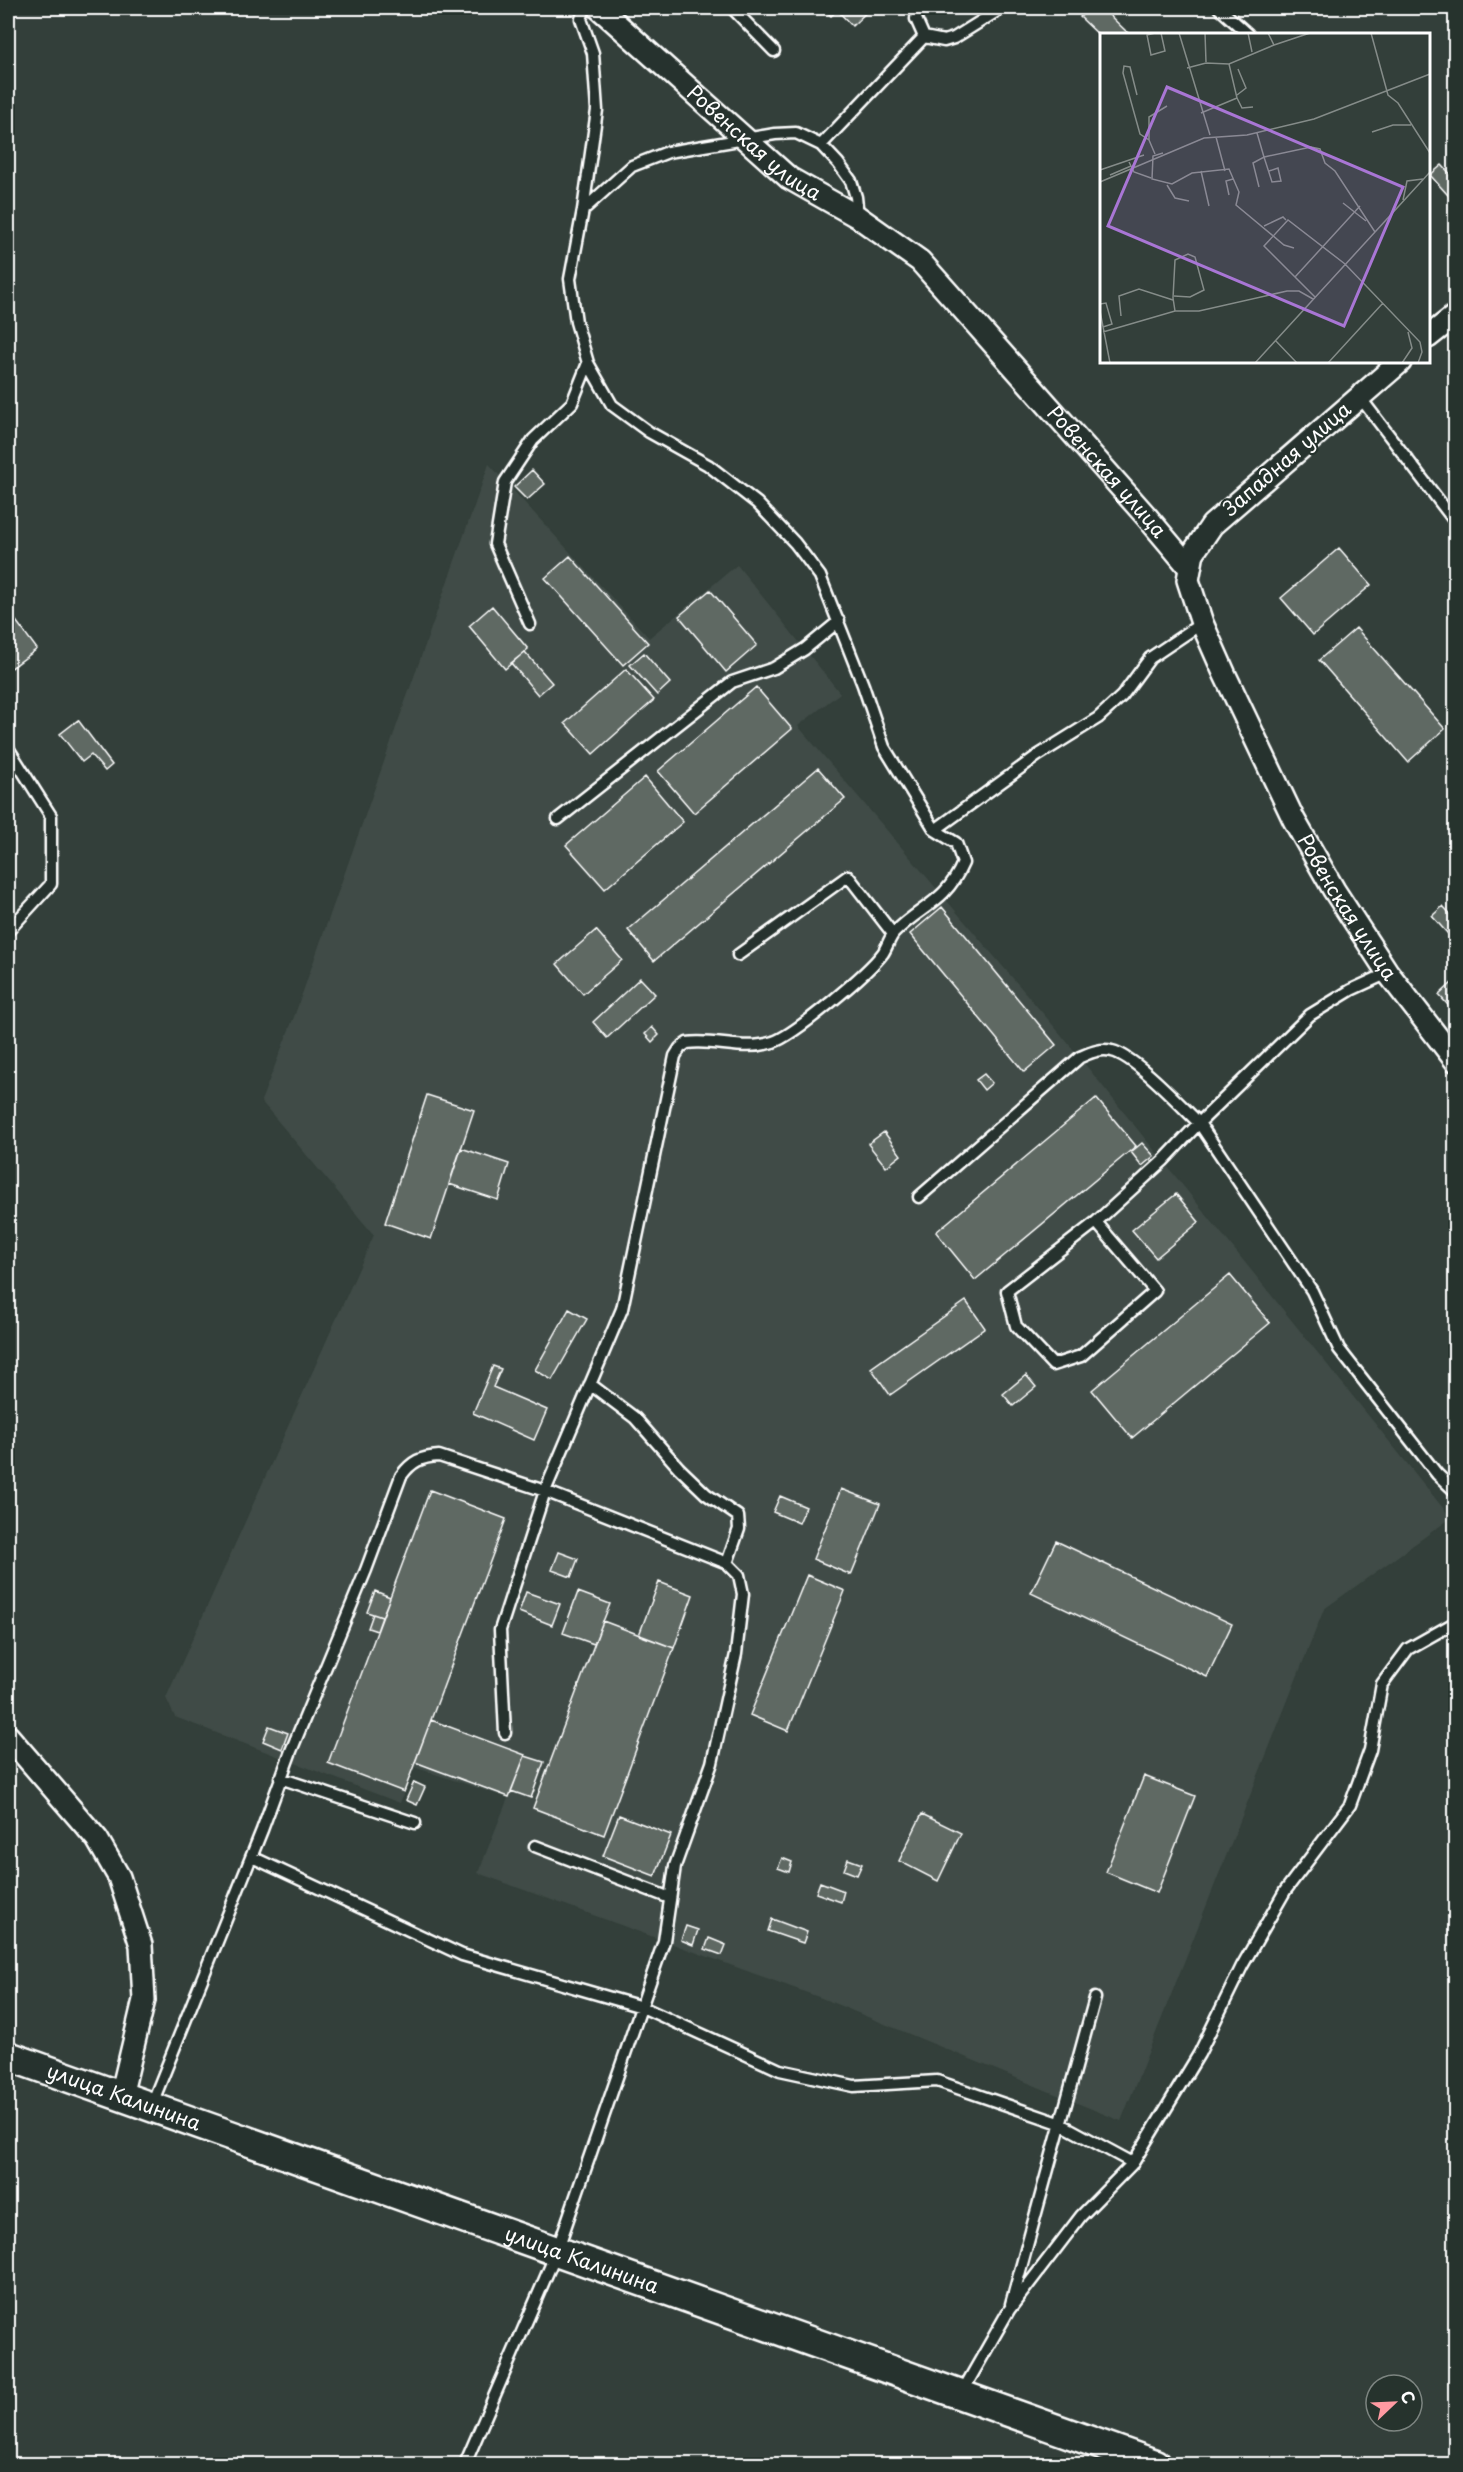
<svg xmlns="http://www.w3.org/2000/svg" width="1463" height="2472" viewBox="0 0 1463 2472" font-family="'Playpen Sans',sans-serif">
  <style>
    .built { fill: #404c47 }
    .building { fill: #5f6964; stroke: #fff; stroke-width: 1.5 }
    .lines { fill: none; stroke-linecap: round; stroke-linejoin: round }
    .service-casing { stroke: #fff; stroke-width: 15 }
    .minor-casing { stroke: #fff; stroke-width: 26 }
    .secondary-casing { stroke: #fff; stroke-width: 33 }
    .service { stroke: #26332d; stroke-width: 10 }
    .minor { stroke: #26332d; stroke-width: 21 }
    .secondary { stroke: #26332d; stroke-width: 28 }
    .labels { text-anchor: middle; stroke-width: 4.5; stroke-linejoin: round; paint-order: stroke }
    .street-label { font-size: 20px; fill: #fff; stroke: #26332d }
    .inset-road { fill: none; stroke: #858c89; stroke-width: 1.5 }
    .view { fill: #a976d5; fill-opacity: 0.15; stroke: #a976d5; stroke-width: 3 }
    .inset-edge { fill: none; stroke: #fff; stroke-width: 3 }
  </style>
  <rect width="100%" height="100%" fill="#333f3a"/>
  <filter id="ink" filterUnits="userSpaceOnUse"><feTurbulence type="fractalNoise" baseFrequency=".0167" numOctaves="2"/><feDisplacementMap in="SourceGraphic" scale="12" xChannelSelector="R" yChannelSelector="G"/><feConvolveMatrix kernelMatrix="1 2 1 2 8 2 1 2 1" color-interpolation-filters="sRGB"/></filter>
  <g filter="url(#ink)">
    <path class="built" d="M489,464L649,638L737,565L840,693L798,726L1063,1037L1451,1518L1324,1609L1121,2121L824,1999L478,1873L508,1798L414,1767L400,1803L175,1717L166,1698L374,1235L261,1101L294,1017Z"/>
    <path class="building" d="M823,8H840L831,16Z
      M840,8H871L852,26L837,10Z
      M1089,8H1102L1129,34H1102V38L1080,17Z
      M1442,165L1456,180V204L1430,175Z
      M532,470L545,484L527,500L514,487Z
      M1339,548L1371,585L1313,635L1281,598Z
      M570,556L648,643L623,665L545,578Z
      M710,590L757,645L726,672L679,616Z
      M492,606L528,649L505,669L469,626Z
      M8,610L37,649L10,669L8,665Z
      M1356,628L1445,729L1408,762L1319,660Z
      M525,652L552,683L538,695L511,663Z
      M644,653L670,683L657,695L630,665Z
      M626,669L654,700L593,754L565,723Z
      M756,687L792,729L694,813L658,771Z
      M78,720L112,765L105,771L91,755L82,762L60,734Z
      M818,768L845,799L654,961L628,930Z
      M645,777L683,822L605,889L566,845Z
      M1443,906L1453,917L1456,915V943L1432,916Z
      M942,907L1056,1045L1024,1072L910,934Z
      M596,930L622,960L583,994L557,964Z
      M640,978L655,994L607,1038L593,1022Z
      M1454,981L1456,983V1014L1439,995Z
      M652,1027L659,1035L652,1042L645,1034Z
      M984,1074L992,1083L984,1090L976,1080Z
      M427,1095L474,1110L431,1239L385,1223Z
      M1096,1098L1136,1146L975,1280L936,1232Z
      M884,1132L901,1155L886,1167L868,1144Z
      M1142,1143L1154,1156L1142,1166L1131,1152Z
      M461,1148L509,1164L498,1200L449,1184Z
      M1176,1194L1199,1222L1156,1258L1132,1230Z
      M1230,1275L1270,1323L1132,1438L1092,1390Z
      M966,1301L985,1328L890,1395L871,1368Z
      M569,1309L587,1319L552,1380L535,1370Z
      M493,1366L501,1369L493,1387L547,1410L534,1440L473,1413Z
      M1026,1375L1036,1387L1013,1406L1003,1394Z
      M841,1489L880,1504L851,1575L813,1559Z
      M430,1490L506,1519L404,1792L328,1763Z
      M780,1496L806,1507L799,1523L773,1512Z
      M1056,1541L1232,1624L1207,1677L1031,1593Z
      M559,1552L578,1559L571,1577L552,1570Z
      M807,1575L845,1591L788,1731L750,1715Z
      M659,1582L693,1595L674,1648L639,1635Z
      M375,1591L390,1597L382,1617L367,1612Z
      M526,1592L560,1604L552,1625L519,1612Z
      M578,1592L610,1604L594,1644L563,1633Z
      M373,1614L382,1617L377,1631L368,1628Z
      M603,1621L674,1648L604,1835L533,1808Z
      M431,1720L525,1755L509,1797L415,1762Z
      M269,1726L288,1733L282,1749L263,1741Z
      M525,1756L544,1762L531,1798L511,1791Z
      M1144,1776L1195,1796L1157,1893L1106,1872Z
      M414,1782L425,1787L417,1805L406,1800Z
      M922,1814L961,1833L938,1881L899,1861Z
      M619,1815L671,1835L655,1876L603,1856Z
      M782,1858L792,1862L789,1872L778,1868Z
      M848,1859L862,1864L857,1875L844,1870Z
      M820,1882L844,1891L841,1902L816,1893Z
      M772,1919L807,1932L803,1943L768,1931Z
      M686,1926L698,1930L693,1945L681,1940Z
      M709,1938L726,1945L722,1955L705,1949Z"/>
    <g class="lines">
      <g class="service-casing">
        <path id="service" d="M732,8L774,51
          M1219,8L1248,34
          M924,37L944,41L954,38L1002,8
          M821,145L924,37L916,19L918,8
          M583,210L597,110L593,53L581,19L585,8
          M1359,396L1456,523
          M530,624L495,544L505,482L533,440L572,403L588,363
          M8,748L51,816V884L8,931
          M558,819L732,682L774,668L805,649L839,621
          M935,830L1037,756L1098,718L1122,696L1150,658L1202,623
          M738,955L848,876L893,934
          M1388,973L1351,990L1310,1015L1199,1123L1312,1291L1339,1349L1437,1474L1456,1492
          M919,1197L1080,1057C1090,1053 1100,1048 1112,1051C1135,1056 1180,1105 1199,1123L1163,1161L1096,1222L1007,1291L1016,1326L1053,1365L1081,1356L1155,1291L1096,1222
          M590,1384L635,1418L679,1468L706,1494L738,1516L739,1529L727,1563
          M505,1733L500,1630L545,1491L622,1309L675,1056L680,1048L687,1043C716,1039 744,1052 773,1042C795,1035 869,972 883,953C887,947 889,939 894,933C921,905 945,904 963,863L956,843L935,830L884,747L863,685L820,576L795,543L757,503L708,465L649,432L612,405L588,363L576,322L570,279L583,210L632,166L668,152L775,134L796,133L821,145L838,163L851,181L856,197L858,216
          M280,1778L415,1823
          M535,1846L670,1898
          M252,1857L462,1955L642,2007L780,2070L854,2086L937,2081L1059,2123L1133,2163
          M151,2106L262,1830L291,1751L366,1570L401,1476C412,1461 421,1457 439,1456L545,1491L727,1563L739,1575L743,1594L736,1654L712,1763L675,1866L664,1941L557,2251L465,2464
          M1011,2304L1095,1998
          M961,2394L1009,2310L1081,2216L1133,2163L1199,2054L1242,1966L1285,1891L1350,1805L1370,1750L1382,1684L1408,1649L1456,1622"/>
      </g>
      <g class="minor-casing">
        <g id="minor">
          <path id="s1" d="M599,8L789,178L858,217L920,261L1147,517L1189,567"/>
          <path d="M1428,337L1456,315"/>
          <path id="s2" d="M1400,362L1212,525L1193,553L1188,580L1202,623L1225,675L1294,820L1334,890L1388,973L1456,1061"/>
          <path d="M8,1736L97,1839L119,1877L141,1945L144,2000L121,2096"/>
        </g>
      </g>
      <g class="secondary-casing">
        <g id="secondary">
          <path id="s3" d="M8,2056L1155,2464"/>
        </g>
      </g>
      <use href="#service" class="service"/>
      <use href="#minor" class="minor"/>
      <use href="#secondary" class="secondary"/>
    </g>
  </g>
  <g class="labels">
    <g class="street-label">
      <text dy="7" stroke="none"><textPath href="#s1" startOffset="206">Ровенская улица</textPath></text>
      <text transform="translate(1287 459) rotate(-41)" y="7">Западная улица</text>
      <text dy="7" stroke="none"><textPath href="#s1" startOffset="692">Ровенская улица</textPath></text>
      <text dy="7" stroke="none"><textPath href="#s2" startOffset="675">Ровенская улица</textPath></text>
      <text dy="7" stroke="none"><textPath href="#s3" startOffset="123">улица Калинина</textPath></text>
      <text dy="7" stroke="none"><textPath href="#s3" startOffset="609">улица Калинина</textPath></text>
    </g>
  </g>
  <g transform="translate(1100 33)">
    <rect width="330" height="330" fill="#333f3a"/>
    <path class="inset-road" d="M55,0L47,2L51,22L65,18L61,0M79,0L110,102M105,0L106,29M148,0L152,19M168,0L174,12L210,0M271,0L288,62L298,70L330,120M87,35L106,30L129,31L174,12M37,62L30,34L24,33L23,40L40,101L49,107L55,121M137,62L146,55L138,36M137,65L142,75L153,74M101,80L137,65L129,31M272,99L293,92H311M157,100L164,124L211,114L220,116L225,130L235,138L275,199M116,104L125,138M49,107V84L67,73M63,120L53,123L52,146L72,151L92,140L129,136L139,159L136,172L184,212L194,215M29,129L34,139L51,145M0,137L44,122M101,138L109,173M10,142L31,133M0,149L104,105L147,102L214,86L330,41M67,152L75,165L89,168M159,154L153,130L164,124L172,149L181,148L178,135L169,138M129,162L126,148L133,146M303,167L307,148L323,146M243,170L266,188M164,193L183,184L186,187M195,244L260,173M74,263L90,264L104,257L95,224L88,221L75,227L73,265L75,278M215,264L164,213L188,187L245,231L320,309L322,319L318,330M0,271L6,270L12,291L3,294M0,278L10,330M21,283L19,263L39,256L73,267M3,299L75,278H99L187,258H199L213,266M175,307L197,330M155,330L330,139M228,330L283,270M302,330L312,315L308,299"/>
    <path class="view" d="M67,54L303,154L244,293L8,193Z"/>
    <rect width="330" height="330" class="inset-edge"/>
  </g>
  <rect width="1463" height="2472" fill="none" stroke="#26332d" stroke-width="30"/>
  <rect x="15" y="15" width="1433" height="2442" fill="none" stroke="#fff" stroke-width="2" filter="url(#ink)"/>
  <g transform="translate(1394 2403) rotate(67)"><circle r="28" fill="#26332d" stroke="#7d8581" stroke-width="1.5"/>
  <path d="M0-4.5L10 22L0 15L-10 22Z" fill="#ff9aa2"/>
  <text y="-9" font-size="16" font-weight="bold" text-anchor="middle" fill="#ffffff">С</text>
  </g>
</svg>
